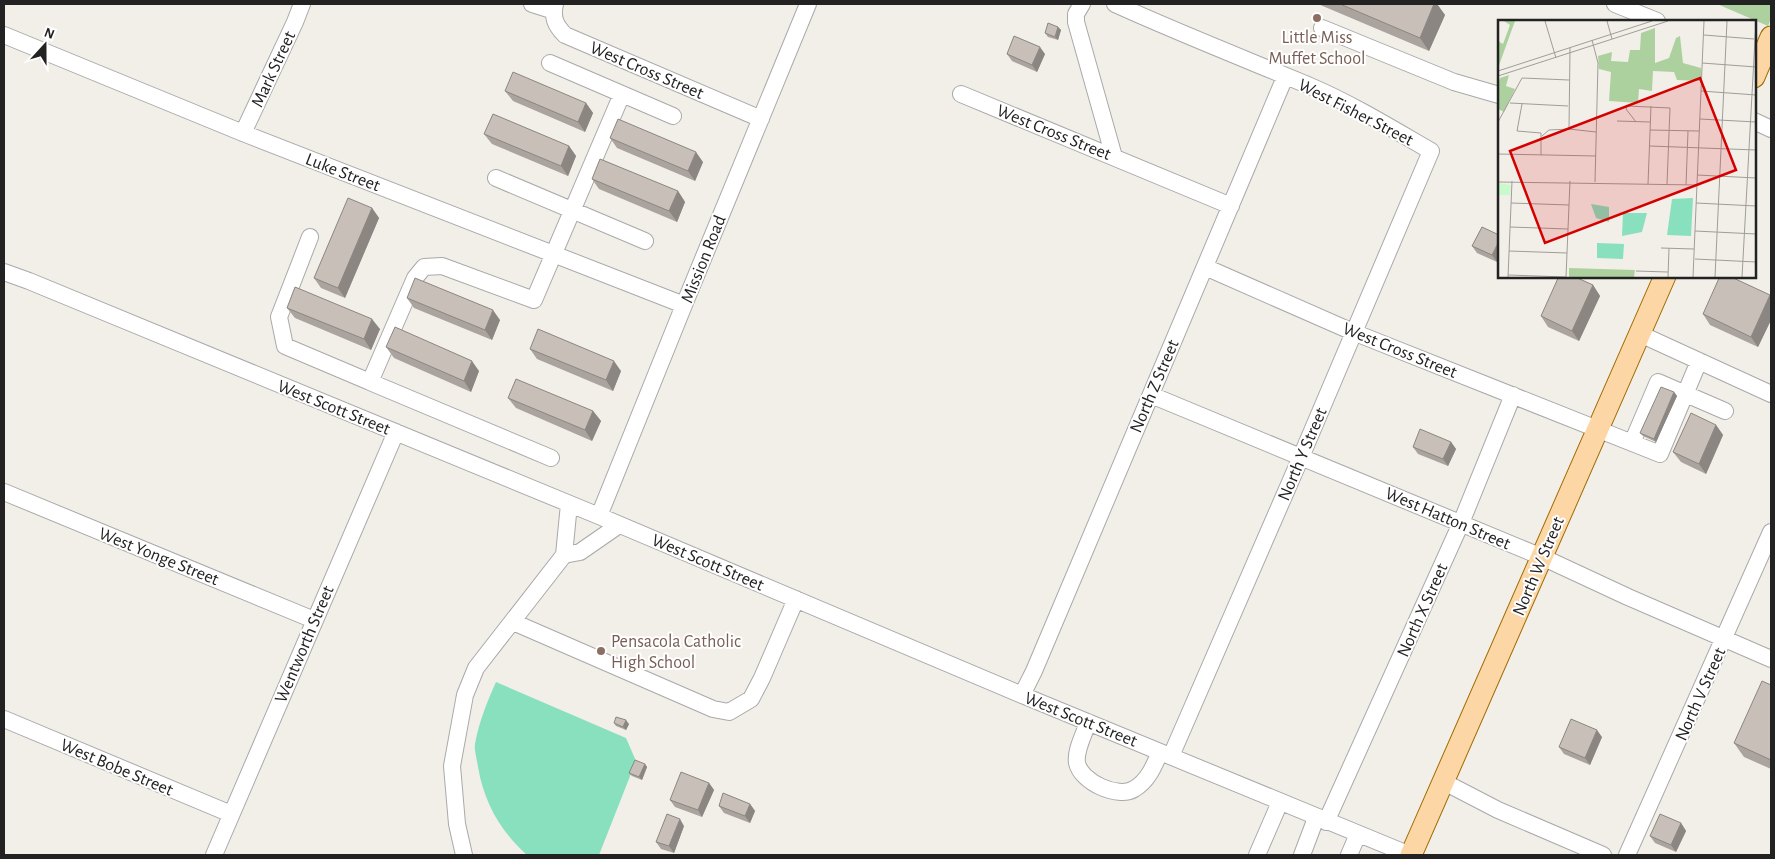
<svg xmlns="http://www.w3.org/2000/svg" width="1775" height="859" viewBox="0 0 1775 859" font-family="'Alegreya Sans',sans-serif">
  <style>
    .forest { fill: #add19e }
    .pitch { fill: #88e0be }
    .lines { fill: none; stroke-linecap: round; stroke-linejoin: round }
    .minor-casing { stroke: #a9a9a9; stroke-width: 18 }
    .major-casing { stroke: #a06b00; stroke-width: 23 }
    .minor { stroke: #fff; stroke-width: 16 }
    .major { stroke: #fcd6a4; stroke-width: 21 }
    .wall { fill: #aba49e }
    .shaded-wall { fill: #8b8681 }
    .building { fill: #c7bfb8; stroke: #8b8681 }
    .education-dot { fill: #8d6e63; stroke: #fff; stroke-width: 2 }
    .labels { text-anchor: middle; stroke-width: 4; stroke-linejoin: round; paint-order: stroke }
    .education-label { font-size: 18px; fill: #785e54; stroke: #fff }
    .street-label { font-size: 18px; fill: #222; stroke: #fff }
    .inset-road { fill: none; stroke: #9f9d99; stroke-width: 1 }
    .view { fill: #d40000; fill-opacity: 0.15; stroke: #d40000; stroke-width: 2.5 }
    .inset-edge { fill: none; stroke: #222; stroke-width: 2.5 }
  </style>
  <rect width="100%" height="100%" fill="#f2efe9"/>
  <path class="forest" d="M1717,4H1771V19L1768,26Z"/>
  <path class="pitch" d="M496,682L626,738L636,761L599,855H527C500,831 484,802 478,767C477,759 474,751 475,744C479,722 487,702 496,682Z"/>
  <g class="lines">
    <g class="minor-casing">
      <path id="minor" d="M532,4L554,11
        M555,4C552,17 555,25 565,35L761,119
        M1082,4L1076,14V22L1114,157
        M1115,4C1179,33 1245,59 1310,86C1352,104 1391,128 1431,151L1301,457L1171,756
        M1615,4L1657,21
        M1322,28L1454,82L1499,95
        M4,35L243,133L684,305
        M550,63L622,94L534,300L442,266L424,267L415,278L370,382L551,458
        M622,94L673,116
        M961,94L1231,206
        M1754,121L1771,129
        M243,133L295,22L302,4
        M496,178L645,241
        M310,237L279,317L285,346L370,382
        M1205,267L1353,332L1660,454L1699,361
        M4,272L29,281L599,516L1022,695L1410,855
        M1640,334L1771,394
        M1151,395L1542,557L1628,597L1771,659
        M1632,443L1658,382L1725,411
        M4,492L314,620
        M569,504L564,555L580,552L619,525
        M599,516L684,305L808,4
        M513,622L713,709L729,712L751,699L762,678L796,599
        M1022,695L1034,671L1285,77
        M4,719L231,814
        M1088,722C1084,735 1075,750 1077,763C1081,782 1118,799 1134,789C1148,781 1154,766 1160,752
        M1444,782L1498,810L1603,855
        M1326,822L1461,523L1513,395
        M214,855L396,432
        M464,855L457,824L452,766L465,695L476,668L564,555
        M1257,855L1280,802
        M1302,855L1316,818
        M1349,855L1358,834
        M1627,855L1771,532"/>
    </g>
    <g class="major-casing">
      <path id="major" d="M1754,77L1771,37
        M1411,855L1665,276"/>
    </g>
    <use href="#minor" class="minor"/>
    <use href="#major" class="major"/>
  </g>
  <path class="wall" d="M1318,4H1437L1445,15L1429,51Z
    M1058,27L1061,30L1058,40L1048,37L1045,33Z
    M1007,54H1045L1037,72L1012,61Z
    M505,91L586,103L593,113L585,132L513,101Z
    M484,134L569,146L576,156L568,176L492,144Z
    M610,138L703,162L695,181L617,148Z
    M592,179L678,191L685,202L677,222L599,189Z
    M372,208L379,218L345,298L321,288L314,278Z
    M1482,227L1497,262L1477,253L1472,246Z
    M1593,285L1600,296L1579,341L1548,327L1541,316Z
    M1770,295L1771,297V320L1758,347L1710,325L1703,314Z
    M407,298L500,320L492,340L414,308Z
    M287,308L380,329L371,350L295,318Z
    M386,347L479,371L471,392L394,358Z
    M530,349L621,371L613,391L537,359Z
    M1674,392L1677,396L1656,442L1643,436L1640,433Z
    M508,398L593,411L601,421L592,441L516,408Z
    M1716,425L1723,435L1706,474L1681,462L1673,452Z
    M1451,442L1456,449L1448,466L1418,454L1413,447Z
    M1771,685V769L1744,757L1734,743Z
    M614,723L629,724L626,730L616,726Z
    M1602,737L1590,765L1564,754L1559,747Z
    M645,764L647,767L642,780L632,776L629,773Z
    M709,783L714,790L702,817L675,807L670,800Z
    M750,804L755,811L750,823L724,813L719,806Z
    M1681,823L1686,831L1676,852L1655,843L1650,836Z
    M684,826L674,853L661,849L656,842Z"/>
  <path class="shaded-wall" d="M1434,4H1437L1445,15L1429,51L1420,38Z
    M1058,27L1061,30L1058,40L1055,37Z
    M1040,47L1045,54L1037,72L1032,65Z
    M586,103L593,113L585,132L578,122Z
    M569,146L576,156L568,176L561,166Z
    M696,152L703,162L695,181L688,171Z
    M678,191L685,202L677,222L669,211Z
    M372,208L379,218L345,298L338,288Z
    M1499,241V258L1497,262L1492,255Z
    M1593,285L1600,296L1579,341L1572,331Z
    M1770,295L1771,297V320L1758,347L1751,337Z
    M493,310L500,320L492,340L485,330Z
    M372,319L380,329L371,350L364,339Z
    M472,361L479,371L471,392L464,381Z
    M614,361L621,371L613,391L606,380Z
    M1674,392L1677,396L1656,442L1654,439Z
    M593,411L601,421L592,441L585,430Z
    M1716,425L1723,435L1706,474L1699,464Z
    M1451,442L1456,449L1448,466L1443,459Z
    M626,720L629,724L626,730L623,727Z
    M1597,730L1602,737L1590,765L1585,758Z
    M645,764L647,767L642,780L639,777Z
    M709,783L714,790L702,817L698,810Z
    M750,804L755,811L750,823L745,816Z
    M680,819L684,826L674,853L669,846Z
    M1681,823L1686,831L1676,852L1671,845Z"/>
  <path class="building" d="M1340,4H1434L1420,38Z
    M1048,23L1058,27L1055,37L1045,33Z
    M1014,36L1040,47L1032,65L1007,54Z
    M513,72L586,103L578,122L505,91Z
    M493,114L569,146L561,166L484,134Z
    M618,119L696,152L688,171L610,138Z
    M600,159L678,191L669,211L592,179Z
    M348,198L372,208L338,288L314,278Z
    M1482,227L1499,235V241L1492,255L1472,246Z
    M1559,276H1573L1593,285L1572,331L1541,316Z
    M1720,276H1729L1770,295L1751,337L1703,314Z
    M415,278L493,310L485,330L407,298Z
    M295,287L372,319L364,339L287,308Z
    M395,327L472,361L464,381L386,347Z
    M538,329L614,361L606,380L530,349Z
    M516,379L593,411L585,430L508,398Z
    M1661,387L1674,392L1654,439L1640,433Z
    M1691,413L1716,425L1699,464L1673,452Z
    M1420,429L1451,442L1443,459L1413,447Z
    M1762,681L1771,685V760L1734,743Z
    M616,717L626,720L623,727L614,723Z
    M1571,719L1597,730L1585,758L1559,747Z
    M635,760L645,764L639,777L629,773Z
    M681,772L709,783L698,810L670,800Z
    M723,793L750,804L745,816L719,806Z
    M667,814L680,819L669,846L656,842Z
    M1660,814L1681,823L1671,845L1650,836Z"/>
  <g class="education-dot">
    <circle cx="1317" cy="18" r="5"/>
    <circle cx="601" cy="651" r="5"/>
  </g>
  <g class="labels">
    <g class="education-label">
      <text x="1317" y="43">Little Miss<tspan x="1317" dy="21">Muffet School</tspan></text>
      <text x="611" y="647" text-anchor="start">Pensacola Catholic<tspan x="611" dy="21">High School</tspan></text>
    </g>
    <g class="street-label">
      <text transform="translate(273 69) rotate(-65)" y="6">Mark Street</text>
      <text transform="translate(647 70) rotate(23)" y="6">West Cross Street</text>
      <text transform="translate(1356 112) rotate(27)" y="6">West Fisher Street</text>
      <text transform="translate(1054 132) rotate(22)" y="6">West Cross Street</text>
      <text transform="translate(343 172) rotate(21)" y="6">Luke Street</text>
      <text transform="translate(703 259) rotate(-68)" y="6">Mission Road</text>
      <text transform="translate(1400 350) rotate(22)" y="6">West Cross Street</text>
      <text transform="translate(1154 386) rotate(-67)" y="6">North Z Street</text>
      <text transform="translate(334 407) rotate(22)" y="6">West Scott Street</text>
      <text transform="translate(1302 454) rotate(-67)" y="6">North Y Street</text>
      <text transform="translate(1448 518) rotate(23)" y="6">West Hatton Street</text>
      <text transform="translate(159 556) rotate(22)" y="6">West Yonge Street</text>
      <text transform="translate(708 562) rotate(23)" y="6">West Scott Street</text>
      <text transform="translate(1538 566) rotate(-67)" y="6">North W Street</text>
      <text transform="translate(1422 610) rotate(-66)" y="6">North X Street</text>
      <text transform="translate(304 644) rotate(-67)" y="6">Wentworth Street</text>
      <text transform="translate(1700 694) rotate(-66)" y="6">North V Street</text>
      <text transform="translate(1081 719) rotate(22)" y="6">West Scott Street</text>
      <text transform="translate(117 767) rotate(23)" y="6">West Bobe Street</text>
    </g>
  </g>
  <g transform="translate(1498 20)">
    <rect width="258" height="258" fill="#f2efe9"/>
    <path d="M6,1H17L0,48V21L5,24L12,5ZM157,8V43L171,38L178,18L182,16L185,43L203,48V61L179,60L176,52L155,51L154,71L141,69L140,83L111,81L113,52L101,49L100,36L114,32L113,41L130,42L132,30H142L143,13ZM11,55L8,66L17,69L6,92L0,89V63L2,58ZM71,248L137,250L136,257H71Z" fill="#add19e"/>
    <path d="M0,163L13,165L12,175H0Z" fill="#c8facc"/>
    <path d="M195,178L193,216L169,215L174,179ZM93,184L111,187V202L98,198ZM125,193H149L144,212L124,216ZM99,223L126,224L125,239L99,238Z" fill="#88e0be"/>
    <path class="inset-road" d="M47,1L58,38M109,1L114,19M206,15L256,19M94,20L100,43L97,162M72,28L71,109L98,112M204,43L258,47M0,51L154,1M0,56L170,1M203,71L258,75M12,83L70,86M24,84L19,111L43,113V135M202,99L258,102M119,101L152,102M0,102L24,58L71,60M138,102L128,89L129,86L172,88L169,164M152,110L201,111M44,116L51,110L72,109M152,126L258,130M0,134L98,136M199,155L258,158M0,162L199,165M150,164L153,86M188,165L190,111M13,183L71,185M198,183L258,186M12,207L70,209M197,211L258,214M163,228L196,229M11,231L69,233M197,239L258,242M138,251L170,252M10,255L68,257M10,257L14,161M68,257L72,161M170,257L171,228M195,257L206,1M217,257L229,1M244,257L258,1"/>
    <path class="view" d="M202,58L238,150L47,223L12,131Z"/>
    <rect width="258" height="258" class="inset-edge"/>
  </g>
  <rect width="1775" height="859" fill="none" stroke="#222222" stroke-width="10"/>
  <g transform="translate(45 45) rotate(21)" stroke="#ffffff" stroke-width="4" paint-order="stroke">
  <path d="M0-4L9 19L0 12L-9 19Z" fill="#222222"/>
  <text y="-8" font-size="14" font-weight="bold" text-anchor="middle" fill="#222222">N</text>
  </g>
</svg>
